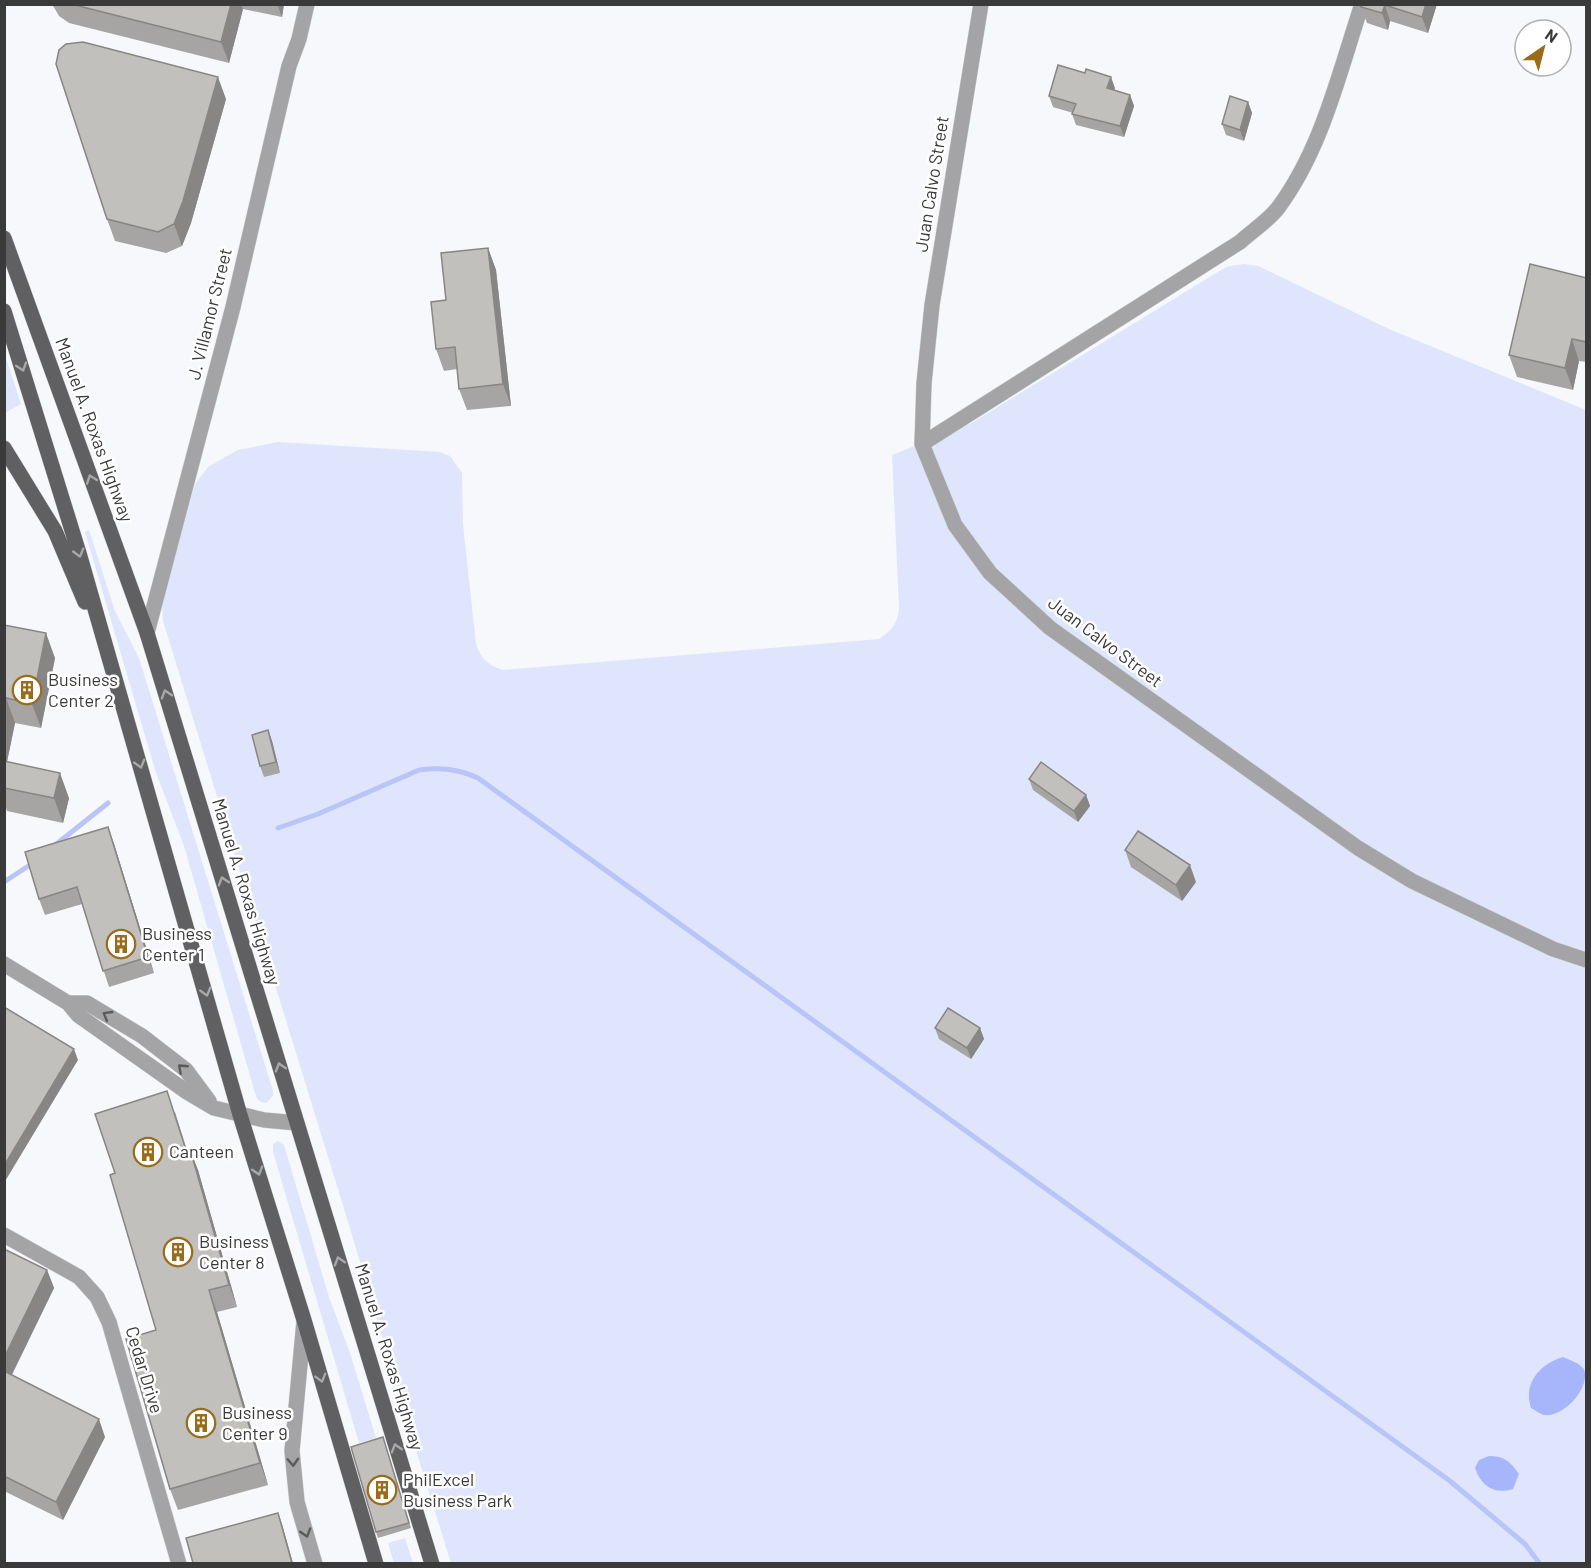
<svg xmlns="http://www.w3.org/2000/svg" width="1591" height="1568" viewBox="0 0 1591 1568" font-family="Barlow,sans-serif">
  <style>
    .green { fill: #dfe5fc }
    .forest { fill: #a7b6fb }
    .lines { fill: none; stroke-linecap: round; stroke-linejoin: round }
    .stream { stroke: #b9c5f9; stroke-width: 5 }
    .minor-casing { stroke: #d1d2d5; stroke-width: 16 }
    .major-casing { stroke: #d1d2d5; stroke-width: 16 }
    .minor { stroke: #a4a4a6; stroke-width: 15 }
    .major { stroke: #606062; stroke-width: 15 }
    .wall { fill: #a7a5a3 }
    .shaded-wall { fill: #888684 }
    .building { fill: #c2c0bd; stroke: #888684; stroke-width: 1.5 }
    .oneway { stroke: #a8a8a9 }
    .oneway2 { stroke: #5a5a5b }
    .labels { text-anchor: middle; stroke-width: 5; stroke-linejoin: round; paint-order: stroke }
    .street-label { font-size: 18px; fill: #3a3a3b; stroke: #fff }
    .poi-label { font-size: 18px; fill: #3a3a3b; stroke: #fff; text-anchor: start }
  </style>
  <rect width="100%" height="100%" fill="#f7f8fb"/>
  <path class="green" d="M1243,264L1258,266L1389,329L1586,410V1563H451L409,1428L349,1225L163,621L162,603L195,484L208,467L238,450L278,442L440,452L450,456L462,473L463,524L476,644C481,659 488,665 503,670L879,639C893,630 898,623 899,606L892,455L970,424L1226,267Z
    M5,355L21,404L5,413H4Z
    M89,530L115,611L139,658L273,1091V1096L266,1103C258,1102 257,1099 255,1093L184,846L156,773L85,532Z
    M278,1141L284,1145L329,1297L350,1353L376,1438L359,1443L273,1152V1144Z
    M405,1538L413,1563H394L388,1543Z"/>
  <path class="forest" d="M1563,1357C1570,1360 1579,1363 1584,1369C1591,1388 1563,1418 1544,1415C1540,1414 1535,1410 1531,1408C1523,1383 1540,1364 1563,1357Z
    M1489,1456C1504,1456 1510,1461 1519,1474L1513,1489C1494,1495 1481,1486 1475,1468L1479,1460Z"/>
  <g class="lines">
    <path class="stream" d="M278,828L318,814L419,770C441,767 458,769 478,778L1450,1481L1525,1544L1540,1564
      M54,846L108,803
      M4,882L33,863"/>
    <g class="minor-casing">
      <path id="minor" d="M981,4L932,305L924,383L922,444L955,525L990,573L1050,628L1358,848L1412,881L1553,949L1586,960
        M922,444L1240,242C1252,231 1268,221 1278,208C1322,149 1339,73 1362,4
        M147,633L233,307L289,66L299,39L307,4
        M4,964L68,1003L78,1015L187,1092L214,1108L264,1120L297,1123
        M68,1003H87L142,1036L186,1070L209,1101
        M4,1235L79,1277L97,1297L109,1322L179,1564
        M304,1321L292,1451L297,1502L315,1564"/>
    </g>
    <g class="major-casing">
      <path id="major" d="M4,238L147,633L432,1564
        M4,311L79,553L240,1115L304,1320L376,1564
        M4,448L55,531L85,602"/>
    </g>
    <use href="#minor" class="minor"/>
    <use href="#major" class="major"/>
  </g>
  <path class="wall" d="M52,4H284L282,17L243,9L229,63L69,23L59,16Z
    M1362,4H1437L1428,33L1390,21L1388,30L1367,23L1361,7Z
    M1115,88L1114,90L1130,95L1134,106L1124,137L1076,125L1072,114L1073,113L1053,107L1049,96Z
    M226,99L191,223L182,246L166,253L115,241L107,219Z
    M1248,102L1252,113L1244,141L1226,135L1222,124Z
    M488,248L496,270L511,406L467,410L459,389L457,369L444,371L436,349L446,300Z
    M1587,278V362L1579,361L1573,390L1517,377L1509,355Z
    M4,625L55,658L41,728L15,723L7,762L69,798L63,823L7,811L6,808H4Z
    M268,730L272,741L280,773L264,777L260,766Z
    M1029,779L1086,795L1090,806L1078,822L1033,790Z
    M114,844L154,973L109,987L82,904L45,915L39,899Z
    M1125,850L1196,882L1182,901L1131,867Z
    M935,1028H980L984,1039L971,1059L939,1039Z
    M175,1112L187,1150L198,1170L237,1307L217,1312L268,1485L178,1510L170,1489L156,1330L115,1173Z
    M4,1249L47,1270L54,1288L12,1375L105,1437L63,1520L4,1491Z
    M383,1437L411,1528L378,1538L376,1532Z"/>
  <path class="shaded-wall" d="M231,4H241L243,9L229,63L221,42Z
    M277,4H284L282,17Z
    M1426,4H1437L1428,33L1422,17Z
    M1385,5L1390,21L1388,30L1382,13Z
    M218,77L226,99L191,223L182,246L174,224Z
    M1111,77L1115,88L1111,99L1107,88Z
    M1130,95L1134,106L1124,137L1120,126Z
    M1248,102L1252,113L1244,141L1240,130Z
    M488,248L496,270L511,406L503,384Z
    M1572,339L1579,361L1573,390L1565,368Z
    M46,633L55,658L41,728L32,704Z
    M6,698L15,723L4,776V705Z
    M268,730L272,741L280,773L276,762Z
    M60,773L69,798L63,823L54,798Z
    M1086,795L1090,806L1078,822L1074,811Z
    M108,827L114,844L154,973L148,957Z
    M1190,865L1196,882L1182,901L1176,885Z
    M980,1028L984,1039L971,1059L967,1048Z
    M74,1049L78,1060L4,1183V1166Z
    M190,1149L198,1170L237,1307L229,1285Z
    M47,1270L54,1288L6,1386L4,1382V1358Z
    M209,1290L217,1312L268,1485L260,1463Z
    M99,1419L105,1437L63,1520L56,1502Z
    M278,1513L282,1524L293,1563H292Z"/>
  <path class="building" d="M71,4H231L221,42Z
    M1362,4H1426L1422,17L1385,5L1382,13L1361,7Z
    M83,42L218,77L183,201L174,224L158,232L107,219L56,64L59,50L66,44Z
    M1058,65L1085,73L1086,69L1111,77L1107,88L1130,95L1120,126L1072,114L1076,104L1049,96Z
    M1230,96L1248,102L1240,130L1222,124Z
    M488,248L503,384L459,389L455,347L436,349L431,302L446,300L441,253Z
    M1530,264L1587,278V342L1572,339L1565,368L1509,355Z
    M4,625L46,633L32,704L6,698L4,705Z
    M268,730L276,762L260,766L252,735Z
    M4,761L60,773L54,798L4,788Z
    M1041,762L1086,795L1074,811L1029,779Z
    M108,827L148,957L103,971L77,887L39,899L25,852Z
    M1138,831L1190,865L1176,885L1125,850Z
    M4,1007L74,1049L4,1166Z
    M948,1008L980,1028L967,1048L935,1028Z
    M167,1091L186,1150L190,1149L229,1285L209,1290L260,1463L170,1489L126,1339L156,1330L110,1175L115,1173L95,1114Z
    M4,1249L47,1270L4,1358Z
    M4,1371L99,1419L56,1502L4,1476Z
    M383,1437L409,1523L376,1532L351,1447Z
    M278,1513L292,1563H193L186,1538Z"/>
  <defs><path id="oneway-chevron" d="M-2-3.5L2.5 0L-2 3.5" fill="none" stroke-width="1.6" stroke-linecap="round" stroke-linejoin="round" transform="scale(1.5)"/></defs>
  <g class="oneway">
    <use href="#oneway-chevron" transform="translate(22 367) rotate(72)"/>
    <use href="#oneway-chevron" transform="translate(91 479) rotate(-110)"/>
    <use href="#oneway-chevron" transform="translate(79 553) rotate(74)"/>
    <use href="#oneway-chevron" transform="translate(166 694) rotate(-107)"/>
    <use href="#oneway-chevron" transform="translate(140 764) rotate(74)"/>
    <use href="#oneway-chevron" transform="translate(223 881) rotate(-107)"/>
    <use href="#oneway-chevron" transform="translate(206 992) rotate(74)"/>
    <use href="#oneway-chevron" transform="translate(280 1067) rotate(-107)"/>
    <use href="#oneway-chevron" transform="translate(258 1171) rotate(73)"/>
    <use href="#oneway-chevron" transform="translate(339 1261) rotate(-107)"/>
    <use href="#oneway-chevron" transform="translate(321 1378) rotate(74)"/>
    <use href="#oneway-chevron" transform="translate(396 1448) rotate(-107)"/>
  </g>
  <g class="oneway2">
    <use href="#oneway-chevron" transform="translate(107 1015) rotate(-149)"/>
    <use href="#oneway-chevron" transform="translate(182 1068) rotate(-137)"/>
    <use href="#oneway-chevron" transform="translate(293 1462) rotate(87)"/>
    <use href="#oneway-chevron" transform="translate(306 1533) rotate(73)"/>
  </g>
  <defs>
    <g id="building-ring" transform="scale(1.5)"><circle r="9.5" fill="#fff" stroke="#996b1b" stroke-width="1.5"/><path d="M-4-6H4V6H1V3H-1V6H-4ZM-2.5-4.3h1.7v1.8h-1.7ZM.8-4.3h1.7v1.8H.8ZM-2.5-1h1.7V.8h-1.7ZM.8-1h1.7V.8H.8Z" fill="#996b1b"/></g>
  </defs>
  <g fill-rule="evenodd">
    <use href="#building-ring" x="27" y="690"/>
    <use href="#building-ring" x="121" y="944"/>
    <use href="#building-ring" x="148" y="1152"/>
    <use href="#building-ring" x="178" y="1252"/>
    <use href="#building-ring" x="201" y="1423"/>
    <use href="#building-ring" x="382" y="1490"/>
  </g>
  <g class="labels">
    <g class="street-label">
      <text transform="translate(932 184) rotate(-81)" y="6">Juan Calvo Street</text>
      <text transform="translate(210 314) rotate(-76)" y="6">J. Villamor Street</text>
      <text transform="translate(94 430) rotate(70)" y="6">Manuel A. Roxas Highway</text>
      <text transform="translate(1105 642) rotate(37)" y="6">Juan Calvo Street</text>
      <text transform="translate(246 892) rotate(73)" y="6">Manuel A. Roxas Highway</text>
      <text transform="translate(389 1357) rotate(73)" y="6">Manuel A. Roxas Highway</text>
      <text transform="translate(144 1370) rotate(73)" y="6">Cedar Drive</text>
    </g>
    <g class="poi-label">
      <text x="48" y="686">Business<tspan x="48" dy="21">Center 2</tspan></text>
      <text x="142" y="940">Business<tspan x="142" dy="21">Center 1</tspan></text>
      <text x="169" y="1158">Canteen</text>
      <text x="199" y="1248">Business<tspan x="199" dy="21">Center 8</tspan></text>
      <text x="222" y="1419">Business<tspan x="222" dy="21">Center 9</tspan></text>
      <text x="403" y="1486">PhilExcel<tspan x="403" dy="21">Business Park</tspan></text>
    </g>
  </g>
  <rect width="1591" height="1568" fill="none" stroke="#3a3a3b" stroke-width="12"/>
  <g transform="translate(1543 48) rotate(35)"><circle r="28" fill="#ffffff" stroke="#b0b0b1" stroke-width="1.5"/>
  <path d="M0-4.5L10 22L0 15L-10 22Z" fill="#996b1b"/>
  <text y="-9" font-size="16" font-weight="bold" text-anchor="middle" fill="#3a3a3b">N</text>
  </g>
</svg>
